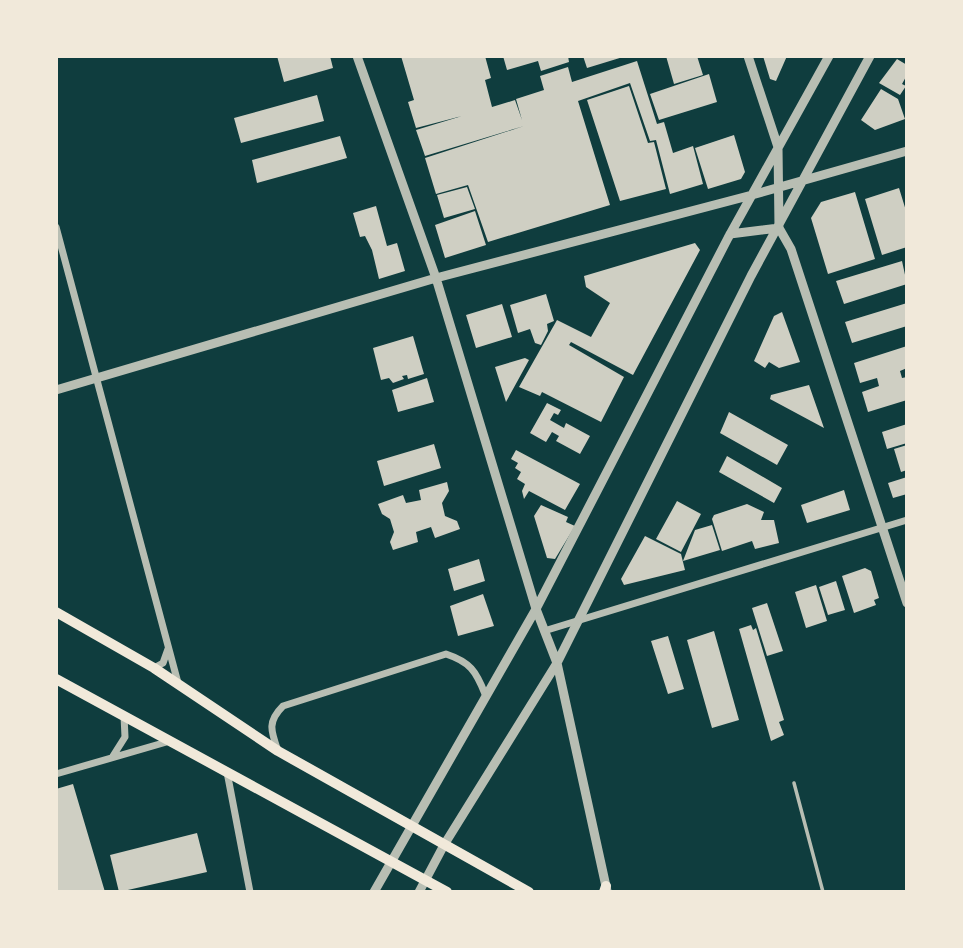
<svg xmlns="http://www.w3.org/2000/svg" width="963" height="948" viewBox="0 0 963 948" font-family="'Noto Sans',sans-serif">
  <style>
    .building { fill: #cfcfc3 }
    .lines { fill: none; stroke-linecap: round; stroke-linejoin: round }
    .service { stroke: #b8beb3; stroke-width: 3.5 }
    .minor { stroke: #b8beb3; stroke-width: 7 }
    .tertiary { stroke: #b8beb3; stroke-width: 9 }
    .secondary { stroke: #f1e9da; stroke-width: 10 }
  </style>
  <rect width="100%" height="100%" fill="#0f3d3e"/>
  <path class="building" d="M277,56H330L333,68L284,82Z
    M401,56H485L491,78L485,80L492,107L515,100L522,120L516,99L544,90L540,76L568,67L572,82L637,61L657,124L664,122L673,153L693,146L703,184L670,194L656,140L650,141L630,83L578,101L610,205L488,242L468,185L436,194L425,158L524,126L425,156L416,130L462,116L416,128L408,102L414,100Z
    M503,56H568L569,62L541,71L538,61L507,70Z
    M583,56H623V57L587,68Z
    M666,56H697L703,75L674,84Z
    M763,56H787L776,81L770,79Z
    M897,59L907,65V75L902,84L906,86L900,95L879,83Z
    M709,74L717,102L659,120L650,94Z
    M629,86L648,143L654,142L666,189L620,201L587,100Z
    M881,89L898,99L905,119L875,130L861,120Z
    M317,95L324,121L241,143L234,118Z
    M734,135L745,172L741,179L708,189L695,148Z
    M340,136L347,158L257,183L252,160Z
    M467,187L475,209L444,218L437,195Z
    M899,188L907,214V247L882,255L865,199Z
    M855,192L875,259L828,274L811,218L821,202Z
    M376,206L387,246L397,243L405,271L379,279L372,250L365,236L360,237L353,213Z
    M475,211L486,245L445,258L435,225Z
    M695,243L700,250L633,375L571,342L569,345L624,377L601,422L542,392L540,396L519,387L557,320L591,337L610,303L586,287L584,276Z
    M902,261L907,284L844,304L836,281Z
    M546,294L554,321L547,324L548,331L541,345L535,343L530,329L518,333L510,305Z
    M907,303V326L852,343L845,322Z
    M502,304L512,337L476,348L466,315Z
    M782,312L800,362L779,368L769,362L765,368L754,361L774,316Z
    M413,336L424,374L408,379L407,375L402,376L404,379L393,383L389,378L381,380L373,348Z
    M907,346V368L900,371L902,378L907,377V400L868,412L862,392L879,386L877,378L860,383L854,363Z
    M525,358L529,360L506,402L495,367Z
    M427,378L434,402L398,412L392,390Z
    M809,385L824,428L770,399L771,395Z
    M547,403L561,410L558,415L554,413L550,420L564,428L566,423L590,436L580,454L556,441L559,436L552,432L546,442L530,433Z
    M729,412L788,445L777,465L720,433Z
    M907,424V443L887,449L882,432Z
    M434,444L441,468L384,486L377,461Z
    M907,445V470L901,472L894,449Z
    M516,450L580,484L565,510L529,491L524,499L522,491L525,484L517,479L521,472L515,468L518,463L511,459Z
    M727,456L782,488L774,503L719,472Z
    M907,477V494L893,498L888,483Z
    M447,482L449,491L442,503L445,516L457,521L460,529L435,538L431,527L416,532L418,542L393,550L390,542L394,532L390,519L382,514L378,504L403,495L406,503L421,500L419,490Z
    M844,490L850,510L807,523L801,505Z
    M677,501L701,514L681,552L656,539Z
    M747,504L764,512L761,520H774L779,543L755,549L752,541L722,551L712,519L714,515Z
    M541,505L568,517L566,522L575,526L555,559L547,558L534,516Z
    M712,525L720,550L683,561L695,530Z
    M645,536L681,554L685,570L624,585L621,579Z
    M479,559L485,581L454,591L448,569Z
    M865,568L871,571L879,598L874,600L876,605L854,613L842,576Z
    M836,581L845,610L828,615L819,587Z
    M816,585L827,621L806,628L795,592Z
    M483,594L494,626L458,636L450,606Z
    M767,603L783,651L767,656L752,608Z
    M751,625L753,630L756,628L784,720L779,722L784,735L771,741L739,629Z
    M714,631L739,720L712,728L687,640Z
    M668,636L684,689L668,694L651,641Z
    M73,784L105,892H56V789Z
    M197,833L207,872L119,892L110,855Z"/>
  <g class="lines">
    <path class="service" d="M794,783L823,892"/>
    <path class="minor" d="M56,227L178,683
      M544,631L907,520
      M154,668L163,663L168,649
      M278,751C271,731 267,722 283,706L446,654C470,662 476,671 485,694
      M113,756L125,737L124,716
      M227,772L250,892
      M56,774L170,741"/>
    <path class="tertiary" d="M357,56L436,278L536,609L557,663L607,891
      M748,56L778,147L779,228L791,249L907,603
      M730,234L779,228
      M56,390L436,278L752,195L907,151
      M374,892L536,609L728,238L829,56
      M419,892L444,845L557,663L751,276L870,56"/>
    <path class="secondary" d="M56,612L154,668L278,751L529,892
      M56,679L447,892
      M604,892L606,886"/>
  </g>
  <rect width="963" height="948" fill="none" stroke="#f1e9da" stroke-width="116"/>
</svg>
